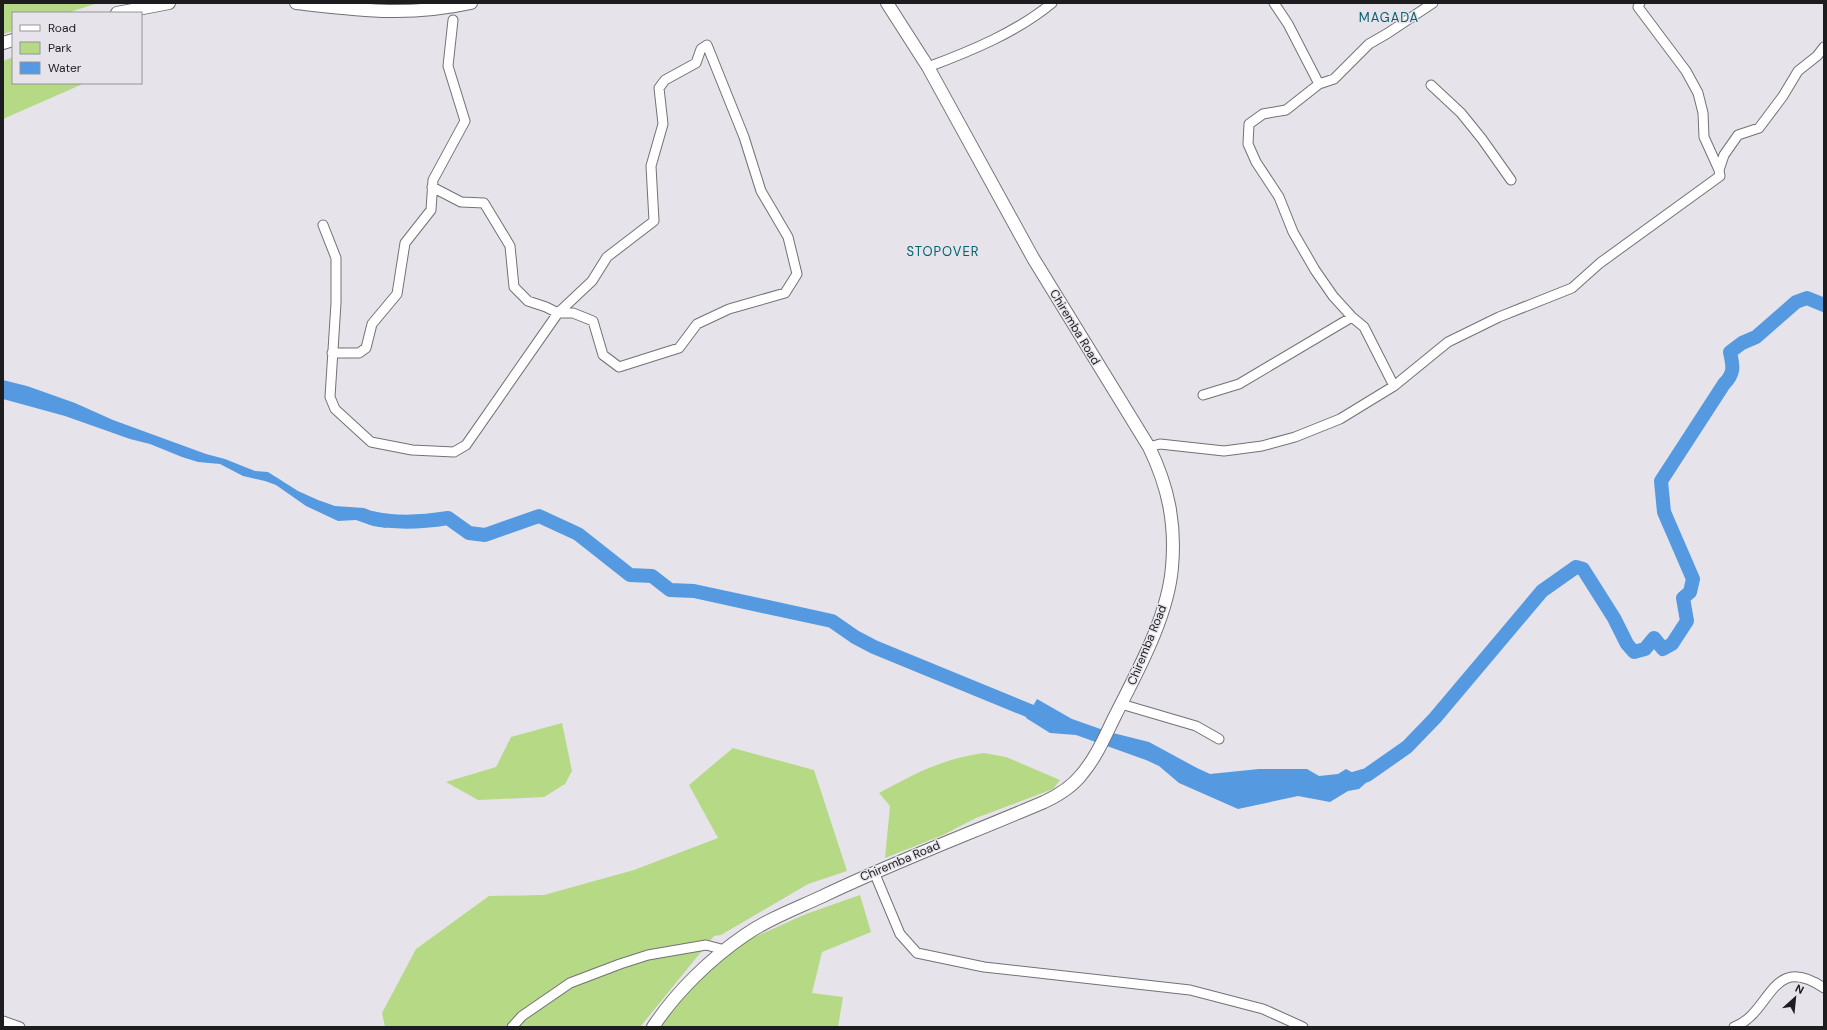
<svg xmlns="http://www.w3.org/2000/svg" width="1827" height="1030" viewBox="0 0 1827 1030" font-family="'DM Sans',sans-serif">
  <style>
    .green { fill: #b5d985 }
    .water { fill: #5599e1 }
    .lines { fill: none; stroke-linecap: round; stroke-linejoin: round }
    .river { stroke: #5599e1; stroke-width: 14 }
    .street-casing { stroke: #727175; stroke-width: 11 }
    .secondary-casing { stroke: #727175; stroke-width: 14 }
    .street { stroke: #fff; stroke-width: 9 }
    .secondary { stroke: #fff; stroke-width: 12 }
    .labels { text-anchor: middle; stroke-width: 3; stroke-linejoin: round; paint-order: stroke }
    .street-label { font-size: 12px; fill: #1d1c1e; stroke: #e6e4ea }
    .neighbourhood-label { font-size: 13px; letter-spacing: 1px; fill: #006371; stroke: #e6e4ea }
  </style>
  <rect width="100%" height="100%" fill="#e6e4ea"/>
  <path class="green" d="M3,3H98L67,13H13V31L3,34Z
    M13,57V83H85L3,119V61Z
    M562,723L572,771L565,784L544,797L478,800L446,782L496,767L511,737Z
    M733,748L814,770L847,871L808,884L721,935L714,936L640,1027H385L382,1013L416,949L489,896L544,895L634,870L718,838L689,785Z
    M984,753L1006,757L1060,780L1053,789L976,818L943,835L885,858L890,806L879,793C916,773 942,759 984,753Z
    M860,895L871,932L822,952L812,993L843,997L838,1027H658L694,984L741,943L806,914Z"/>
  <path class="water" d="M3,380L27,386L75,403L113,420L206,454L225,459L255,471L268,472L298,491L318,500L335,506L364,508L390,518L386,528L373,526L356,520L338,521L306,506L276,485L265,481L243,476L220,464L198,462L182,457L150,444L130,439L65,416L3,399Z
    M1037,699L1072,719L1109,732L1149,742L1197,768L1210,774L1259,769H1307L1319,776L1338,774L1346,769L1368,781L1359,789L1348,791L1330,802L1298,796L1238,809L1179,783L1159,766L1146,760L1076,735L1050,733L1026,718Z"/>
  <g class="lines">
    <path class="river" d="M372,518C397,524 423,522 448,518L469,533L485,535L539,516L578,534L630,575L652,576L670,590L694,591L832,621L855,637L874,647L1047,718
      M1343,782L1367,775L1407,747L1435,718L1542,591L1576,567L1583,569L1614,618L1627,644L1634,652L1645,649L1654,638L1663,649L1672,644L1687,621L1683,598L1690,592L1693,579L1664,512L1661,481L1724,384C1735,373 1733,366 1730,352L1742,343L1756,337L1796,302L1807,298L1824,305"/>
    <g class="street-casing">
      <path id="street" d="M1274,3L1288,24L1319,84
        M1640,3L1638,7L1686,71L1698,93L1703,113L1704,137L1719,170
        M928,67C971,51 1017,32 1052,3
        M1431,85L1461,113L1482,139L1511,180
        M323,225L336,258V303L330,397L335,409L371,442L412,450L454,452L466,445L558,313H573L593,321L603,355L619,367L679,348L697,324L729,309L785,293L797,274L788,237L761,191L744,137L707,45L701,49L696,63L665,80L659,88L663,124L651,166L654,221L607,257L592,281L558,313L546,307L528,301L514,287L510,246L484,203L461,202L432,187
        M332,353H359L366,348L372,324L397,294L405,243L431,210L433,180L465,121L448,66L453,20
        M1394,386L1364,327L1352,317L1333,296L1315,270L1293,232L1279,197L1256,162L1248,144L1249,124L1263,114L1286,110L1319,84L1334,79L1369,44L1388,33L1433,3
        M1203,395L1239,384L1352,317
        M1149,447L1160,444L1224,451L1262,446L1295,437L1340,419L1394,386L1448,342L1499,317L1572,288L1600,263L1720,176L1719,170L1724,155L1738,135L1759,128L1783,96L1798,71L1817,56L1824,47
        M1121,704L1196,726L1219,739
        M874,872L900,934L917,953L984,967L1190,990L1263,1009L1303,1027
        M3,1021L20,1027
        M512,1027L522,1016L570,983L620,964L648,955L706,945L725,950
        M1734,1027C1772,1013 1770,952 1824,988"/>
    </g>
    <g class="secondary-casing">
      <path id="secondary" d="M296,3C359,10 407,17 471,3
        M117,13L169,3
        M3,43L13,40
        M653,1027C676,992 710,959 745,935C768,919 795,909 821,897C894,862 969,834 1044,802C1059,795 1072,787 1082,774C1097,756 1105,736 1115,716C1137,672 1168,617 1172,567C1176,523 1168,486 1149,447L1033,258L928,67L887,3"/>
    </g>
    <use href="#street" class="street"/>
    <use href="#secondary" class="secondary"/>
  </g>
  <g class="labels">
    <g class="street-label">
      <text transform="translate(1075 327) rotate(59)" y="4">Chiremba Road</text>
      <text transform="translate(1147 645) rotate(-68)" y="4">Chiremba Road</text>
      <text transform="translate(900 861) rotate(-23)" y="4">Chiremba Road</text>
    </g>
    <g class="neighbourhood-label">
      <text x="1389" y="22">MAGADA</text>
      <text x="943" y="256">STOPOVER</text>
    </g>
  </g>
  <rect width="1827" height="1030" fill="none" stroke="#1d1c1e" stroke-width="8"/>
  <rect x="12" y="12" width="130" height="72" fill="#e6e4ea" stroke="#969498"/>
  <rect x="20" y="25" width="20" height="6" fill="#ffffff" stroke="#969498"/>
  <text x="48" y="32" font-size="12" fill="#1d1c1e">Road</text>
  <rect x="20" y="42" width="20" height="12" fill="#b5d985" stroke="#969498"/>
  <text x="48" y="52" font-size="12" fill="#1d1c1e">Park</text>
  <rect x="20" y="62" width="20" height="12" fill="#5599e1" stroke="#969498"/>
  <text x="48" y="72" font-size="12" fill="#1d1c1e">Water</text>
  <g transform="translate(1795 998) rotate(27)" stroke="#e6e4ea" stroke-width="3" paint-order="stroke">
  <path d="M0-3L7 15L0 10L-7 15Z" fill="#1d1c1e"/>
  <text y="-6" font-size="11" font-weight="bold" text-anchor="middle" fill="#1d1c1e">N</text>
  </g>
</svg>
